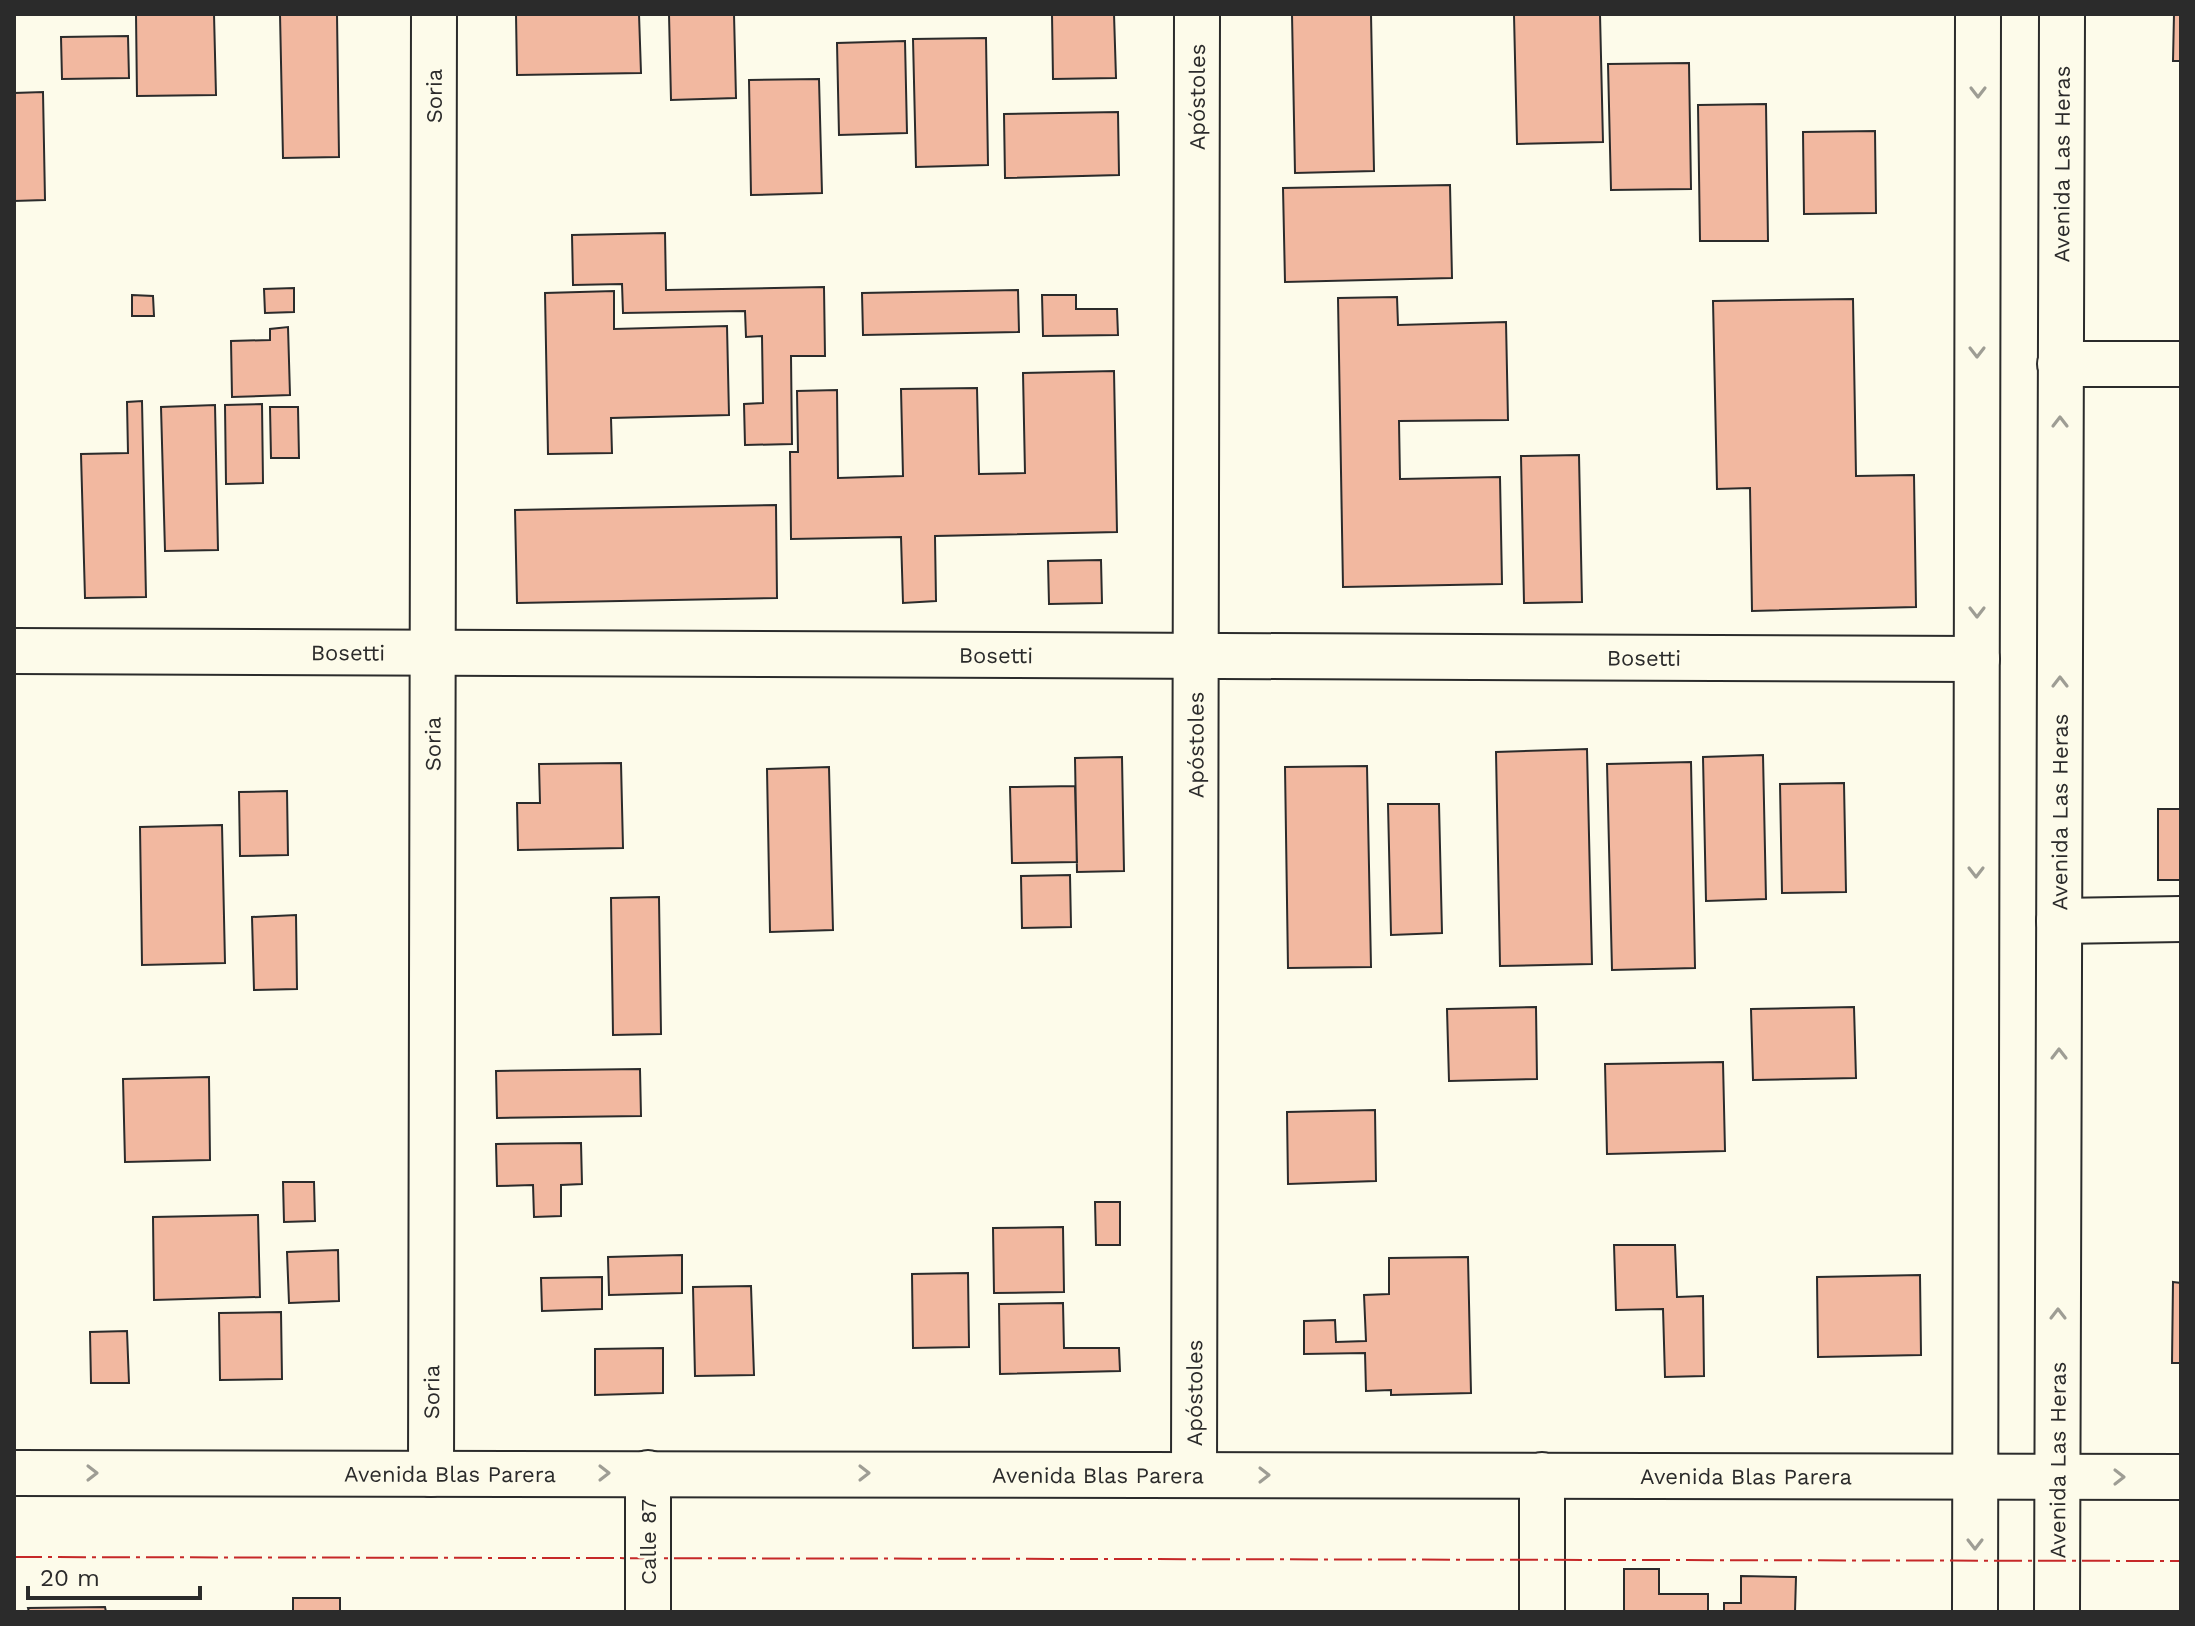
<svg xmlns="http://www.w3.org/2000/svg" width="2195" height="1626" viewBox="0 0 2195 1626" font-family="'Work Sans',sans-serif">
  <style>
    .building { fill: #f2b8a0; stroke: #2b2b2b; stroke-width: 2 }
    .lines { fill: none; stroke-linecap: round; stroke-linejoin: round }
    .street-casing { stroke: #2b2b2b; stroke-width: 48 }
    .secondary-casing { stroke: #2b2b2b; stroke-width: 48 }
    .primary-casing { stroke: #2b2b2b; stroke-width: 48 }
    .street { stroke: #fdfbea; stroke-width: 44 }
    .secondary { stroke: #fdfbea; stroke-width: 44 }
    .primary { stroke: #fdfbea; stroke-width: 44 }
    .power { stroke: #c62828; stroke-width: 2; stroke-dasharray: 28 6 4 6; stroke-linecap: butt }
    .oneway { stroke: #9e9d94 }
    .labels { text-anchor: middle; stroke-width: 6; stroke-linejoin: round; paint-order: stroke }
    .street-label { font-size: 22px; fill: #2b2b2b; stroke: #fdfbea }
  </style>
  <rect width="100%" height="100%" fill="#fdfbea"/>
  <path class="building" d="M136,14H214L216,95L137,96Z
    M280,14H337L339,157L283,158Z
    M516,14H639L641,73L517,75Z
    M669,14H734L736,98L671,100Z
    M1052,14H1114L1116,78L1053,79Z
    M1292,14H1371L1374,171L1295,173Z
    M1600,14L1603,142L1517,144L1514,15Z
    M2174,14H2181V61H2173Z
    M128,36L129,78L62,79L61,37Z
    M986,38L988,165L916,167L913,39Z
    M905,41L907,133L839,135L837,43Z
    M1689,63L1691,189L1611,190L1608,64Z
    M819,79L822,193L751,195L749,80Z
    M43,92L45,200L14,201V93Z
    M1766,104L1768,241H1700L1698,105Z
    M1118,112L1119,175L1005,178L1004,114Z
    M1875,131L1876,213L1804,214L1803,132Z
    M1450,185L1452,278L1285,282L1283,188Z
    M665,233L666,290L824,287L825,356H791L792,444L745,445L744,404L763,403L762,336L746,337L745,311L623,313L622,284L573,285L572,235Z
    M294,288V312L265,313L264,289Z
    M1018,290L1019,332L863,335L862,293Z
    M614,291V329L727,326L729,415L611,418L612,453L548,454L545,293Z
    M132,295L153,296L154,316H132Z
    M1042,295H1076V309H1117L1118,335L1043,336Z
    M1397,297L1398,325L1506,322L1508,420L1399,421L1400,479L1500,477L1502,584L1343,587L1338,298Z
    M1853,299L1856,476L1914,475L1916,607L1752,611L1750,488L1717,489L1713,301Z
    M288,327L290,395L232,397L231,341L270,340V329Z
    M1114,371L1117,532L935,536L936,601L903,603L901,537L791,539L790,452H798L797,391L837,390L838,478L903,476L901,389L977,388L979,474L1025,473L1023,373Z
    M142,401L146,597L85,598L81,454L128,453L127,402Z
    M262,404L263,483L226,484L225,405Z
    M215,405L218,550L165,551L161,407Z
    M270,407H298L299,458H271Z
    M1579,455L1582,602L1524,603L1521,456Z
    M776,505L777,598L517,603L515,510Z
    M1101,560L1102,603L1049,604L1048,561Z
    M1587,749L1592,964L1500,966L1496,752Z
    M1763,755L1766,899L1706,901L1703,757Z
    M1122,757L1124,871L1077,872L1075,758Z
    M1691,762L1695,968L1612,970L1607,764Z
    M621,763L623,848L518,850L517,803H540L539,764Z
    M1367,766L1371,967L1288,968L1285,767Z
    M829,767L833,930L770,932L767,769Z
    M1844,783L1846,892L1782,893L1780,784Z
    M1075,786L1077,862L1012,863L1010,787Z
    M287,791L288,855L240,856L239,792Z
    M1388,804H1439L1442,933L1391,935Z
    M2158,809H2181V880H2158Z
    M222,825L225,963L142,965L140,827Z
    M1070,875L1071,927L1022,928L1021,876Z
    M659,897L661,1034L613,1035L611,898Z
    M296,915L297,989L254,990L252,917Z
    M1536,1007L1537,1079L1449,1081L1447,1009Z
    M1854,1007L1856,1078L1753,1080L1751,1009Z
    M1723,1062L1725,1151L1607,1154L1605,1064Z
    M640,1069L641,1116L497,1118L496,1071Z
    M209,1077L210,1160L125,1162L123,1079Z
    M1375,1110L1376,1181L1288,1184L1287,1112Z
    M581,1143L582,1184L561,1185V1216L534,1217L533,1185L497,1186L496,1144Z
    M283,1182H314L315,1221L284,1222Z
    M1095,1202H1120V1245H1096Z
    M258,1215L260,1297L154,1300L153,1217Z
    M1063,1227L1064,1292L994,1293L993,1228Z
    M1614,1245H1675L1677,1297L1703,1296L1704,1376L1665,1377L1663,1309L1616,1310Z
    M338,1250L339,1301L289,1303L287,1252Z
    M682,1255V1293L609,1295L608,1257Z
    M1468,1257L1471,1393L1391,1395V1390L1366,1391L1365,1353L1304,1354V1321L1335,1320L1336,1342L1366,1341L1364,1295L1389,1294V1258Z
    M968,1273L969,1347L913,1348L912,1274Z
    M1920,1275L1921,1355L1818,1357L1817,1277Z
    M602,1277V1309L542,1311L541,1278Z
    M2173,1282L2181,1283V1363H2172Z
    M751,1286L754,1375L695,1376L693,1287Z
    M1063,1303L1064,1348H1119L1120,1371L1000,1374L999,1304Z
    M281,1312L282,1379L220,1380L219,1313Z
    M127,1331L129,1383H91L90,1332Z
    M663,1348V1393L595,1395V1349Z
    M1624,1569H1659V1594H1708V1612H1624Z
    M1741,1576L1796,1577L1795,1612H1724V1603H1741Z
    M293,1598H340V1612H293Z
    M105,1607L106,1612H29L28,1608Z"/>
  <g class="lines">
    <g class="street-casing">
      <g id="street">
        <path d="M2060,364H2181"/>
        <path id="s1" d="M14,651L1977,659"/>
        <path d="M2059,921L2181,919"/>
        <path d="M648,1473V1612"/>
        <path id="s2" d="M431,1474L434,14"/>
        <path id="s3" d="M1194,1475L1197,14"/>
        <path d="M1542,1475V1612"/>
      </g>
    </g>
    <g class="secondary-casing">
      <g id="secondary">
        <path d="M1975,1612L1978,14"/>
        <path id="s4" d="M2057,1612L2062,14"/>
      </g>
    </g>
    <g class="primary-casing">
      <g id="primary">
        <path id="s5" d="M14,1473L2181,1477"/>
      </g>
    </g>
    <use href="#street" class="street"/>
    <use href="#secondary" class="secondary"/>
    <use href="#primary" class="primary"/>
    <path class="power" d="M14,1557L2181,1561"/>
  </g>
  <defs><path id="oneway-chevron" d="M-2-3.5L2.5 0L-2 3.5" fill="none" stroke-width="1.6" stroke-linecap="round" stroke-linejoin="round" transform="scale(2)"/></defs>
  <g class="oneway">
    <use href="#oneway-chevron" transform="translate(1978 92) rotate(90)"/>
    <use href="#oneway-chevron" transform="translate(1977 352) rotate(90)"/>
    <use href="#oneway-chevron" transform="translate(2060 422) rotate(-90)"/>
    <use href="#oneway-chevron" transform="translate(1977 612) rotate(90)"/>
    <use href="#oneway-chevron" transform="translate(2060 682) rotate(-90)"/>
    <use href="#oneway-chevron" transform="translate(1976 872) rotate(90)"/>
    <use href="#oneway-chevron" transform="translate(2059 1054) rotate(-90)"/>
    <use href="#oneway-chevron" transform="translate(2058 1314) rotate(-90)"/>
    <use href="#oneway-chevron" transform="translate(92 1473)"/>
    <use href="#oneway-chevron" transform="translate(604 1473)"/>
    <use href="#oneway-chevron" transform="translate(864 1473)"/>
    <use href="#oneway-chevron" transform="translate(1264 1475)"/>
    <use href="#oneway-chevron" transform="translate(2119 1477)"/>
    <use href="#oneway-chevron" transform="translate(1975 1544) rotate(90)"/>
  </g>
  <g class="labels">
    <g class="street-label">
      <text dy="8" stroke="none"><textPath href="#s2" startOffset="1378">Soria</textPath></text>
      <text dy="8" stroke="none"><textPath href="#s3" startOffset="1378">Apóstoles</textPath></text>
      <text dy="8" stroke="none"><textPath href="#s4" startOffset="1448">Avenida Las Heras</textPath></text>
      <text dy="8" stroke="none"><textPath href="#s1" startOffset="334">Bosetti</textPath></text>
      <text dy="8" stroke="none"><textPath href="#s1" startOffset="982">Bosetti</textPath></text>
      <text dy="8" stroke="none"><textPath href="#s1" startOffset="1630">Bosetti</textPath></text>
      <text dy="8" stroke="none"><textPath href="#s2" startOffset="730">Soria</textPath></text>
      <text dy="8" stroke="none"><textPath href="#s3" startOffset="730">Apóstoles</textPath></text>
      <text dy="8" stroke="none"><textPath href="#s4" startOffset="800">Avenida Las Heras</textPath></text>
      <text dy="8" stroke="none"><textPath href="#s2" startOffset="82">Soria</textPath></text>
      <text dy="8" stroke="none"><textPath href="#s3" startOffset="82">Apóstoles</textPath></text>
      <text dy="8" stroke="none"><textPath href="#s4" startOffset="152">Avenida Las Heras</textPath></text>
      <text dy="8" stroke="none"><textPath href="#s5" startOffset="436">Avenida Blas Parera</textPath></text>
      <text dy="8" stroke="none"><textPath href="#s5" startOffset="1084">Avenida Blas Parera</textPath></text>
      <text dy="8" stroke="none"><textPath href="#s5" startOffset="1732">Avenida Blas Parera</textPath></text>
      <text transform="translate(648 1542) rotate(-90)" y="8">Calle 87</text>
    </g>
  </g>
  <rect width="2195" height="1626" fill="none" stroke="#2b2b2b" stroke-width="32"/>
  <path d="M28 1586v12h172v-12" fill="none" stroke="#2b2b2b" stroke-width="4"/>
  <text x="40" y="1586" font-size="24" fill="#2b2b2b" stroke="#fdfbea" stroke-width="6" paint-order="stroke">20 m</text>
</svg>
